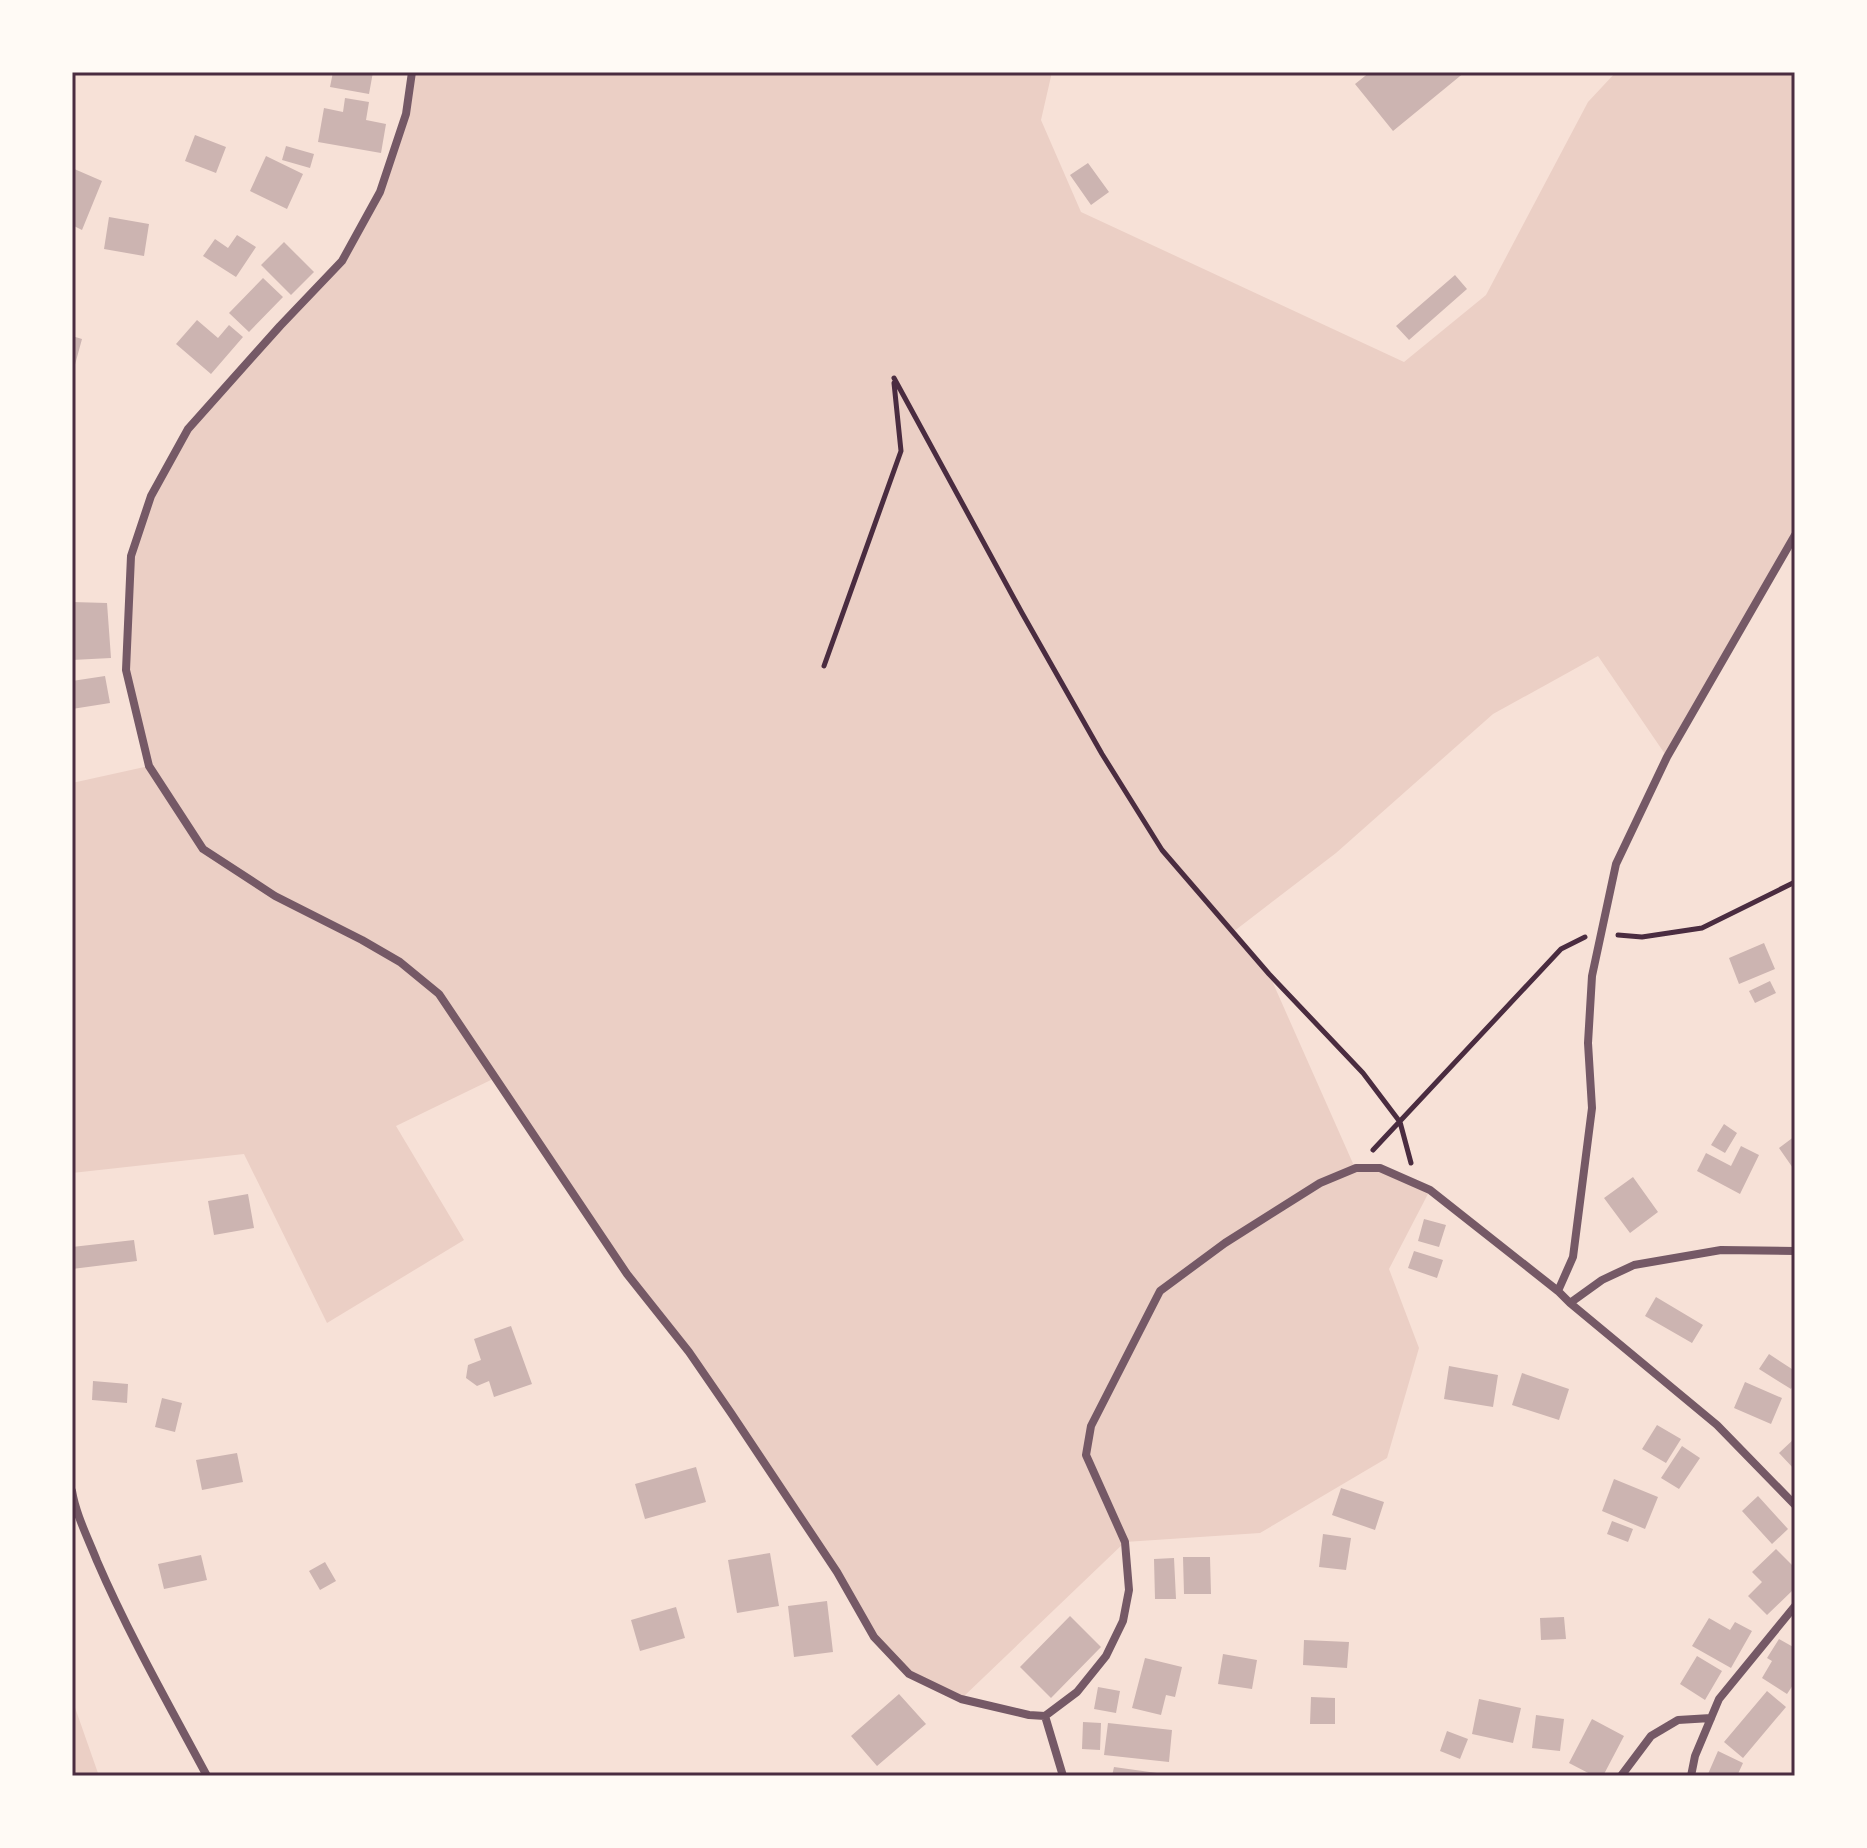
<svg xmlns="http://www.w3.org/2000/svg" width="1867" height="1848" viewBox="0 0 1867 1848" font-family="'Golos Text',sans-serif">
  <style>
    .green { fill: #ebcfc5 }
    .building { fill: #ccb4b1 }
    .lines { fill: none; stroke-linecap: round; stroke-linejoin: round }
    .path { stroke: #4a2c40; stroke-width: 5 }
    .minor { stroke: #755966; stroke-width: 8 }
    .neatline { fill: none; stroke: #4a2c40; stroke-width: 3 }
  </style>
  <rect width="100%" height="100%" fill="#f7e1d7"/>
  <path class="green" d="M412,72H1052L1041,120L1081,212L1404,362L1486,295L1588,102L1616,72H1795V535L1667,757L1598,656L1493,714L1336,853L1233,932L1269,974L1355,1168H1380L1430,1190L1389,1269L1419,1348L1387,1458L1260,1533L1125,1542L961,1699L909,1674L874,1637L837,1572L731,1413L627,1274L495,1078L396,1126L464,1240L327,1323L244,1154L72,1173V783L149,766L126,670L131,556L151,496L188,429L342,261L380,192L406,114Z
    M72,1699L99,1776H72Z"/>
  <path class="building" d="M333,72H373L369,94L330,87Z
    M1370,72H1465L1393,131L1355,84Z
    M345,98L369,102L366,120L386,124L381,153L318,142L324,108L343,112Z
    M195,135L226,147L216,173L185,161Z
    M286,146L314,154L310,168L282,160Z
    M266,156L303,174L287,209L250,191Z
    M1088,163L1109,192L1091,205L1070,175Z
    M72,168L102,181L82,230L72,225Z
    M109,217L149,224L144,256L104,249Z
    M237,235L256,247L236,277L203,256L215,239L228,248Z
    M284,242L314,272L291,295L261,265Z
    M1455,275L1467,289L1409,340L1396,326Z
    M263,278L283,297L249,332L229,313Z
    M197,320L218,338L229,325L243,337L211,374L176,344Z
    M72,336L82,339L73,372H72Z
    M72,602L107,603L111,658L72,660Z
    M105,676L110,703L72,709V681Z
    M1764,943L1775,969L1739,984L1729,958Z
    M1770,981L1776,993L1755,1003L1749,991Z
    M1724,1124L1737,1133L1725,1153L1711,1145Z
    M1795,1136V1171L1779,1148Z
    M1741,1146L1759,1155L1740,1194L1697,1171L1706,1153L1731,1166Z
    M1633,1177L1658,1212L1630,1233L1604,1198Z
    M248,1194L254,1228L214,1235L208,1201Z
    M1424,1219L1446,1225L1439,1247L1418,1241Z
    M134,1240L137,1261L72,1269V1247Z
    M1414,1251L1443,1260L1437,1278L1408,1268Z
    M1656,1297L1703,1325L1692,1343L1645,1316Z
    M511,1326L532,1384L494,1397L489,1381L477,1386L466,1378L468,1365L481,1360L474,1339Z
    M1769,1354L1795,1371V1382L1791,1389L1759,1369Z
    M1449,1366L1498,1375L1493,1407L1444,1399Z
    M1522,1373L1569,1389L1559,1420L1512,1405Z
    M93,1381L128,1384L127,1403L92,1400Z
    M1745,1382L1782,1398L1771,1424L1734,1408Z
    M162,1398L182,1403L175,1432L155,1427Z
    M1657,1425L1681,1439L1666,1463L1642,1449Z
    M1795,1438V1470L1779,1453Z
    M1682,1446L1700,1458L1679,1489L1661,1478Z
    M237,1453L243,1482L202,1490L196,1460Z
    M696,1467L706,1502L645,1519L635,1484Z
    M1614,1479L1658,1497L1645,1529L1602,1511Z
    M1341,1488L1384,1502L1375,1530L1332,1515Z
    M1758,1496L1788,1529L1772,1544L1742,1511Z
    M1612,1521L1633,1529L1628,1542L1607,1534Z
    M1323,1534L1351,1538L1346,1570L1319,1567Z
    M1776,1549L1795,1568V1588L1767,1615L1748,1596L1762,1582L1752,1572Z
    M770,1553L779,1606L737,1613L728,1560Z
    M201,1555L207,1580L164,1589L158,1564Z
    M1183,1557H1210L1211,1594H1184Z
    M1174,1558L1176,1599H1155L1154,1559Z
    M325,1562L336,1581L320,1590L309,1571Z
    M827,1601L833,1652L794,1657L788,1606Z
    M676,1607L685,1638L640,1651L631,1620Z
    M1070,1616L1101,1647L1051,1698L1020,1667Z
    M1564,1617L1566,1639L1541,1640L1540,1618Z
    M1709,1618L1730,1630L1735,1622L1752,1631L1731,1668L1692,1646Z
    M1779,1639L1795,1648V1682L1787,1694L1762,1678L1772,1661L1767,1658Z
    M1304,1640L1349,1642L1347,1668L1303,1665Z
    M1223,1654L1257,1660L1252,1689L1218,1684Z
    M1697,1656L1722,1671L1705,1700L1680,1684Z
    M1145,1658L1182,1667L1175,1697L1166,1695L1161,1715L1132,1708Z
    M1098,1687L1120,1691L1116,1713L1094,1709Z
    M1767,1691L1786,1707L1743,1758L1724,1742Z
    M899,1694L926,1724L877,1766L851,1736Z
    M1311,1697L1335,1698V1724H1310Z
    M1479,1699L1521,1708L1513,1743L1472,1734Z
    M1536,1715L1564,1719L1560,1751L1532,1748Z
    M1592,1719L1624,1736L1603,1776H1594L1569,1763Z
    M1083,1722L1101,1723L1100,1750L1082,1749Z
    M1108,1723L1172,1730L1169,1762L1104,1755Z
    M1447,1731L1468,1739L1460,1759L1440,1751Z
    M1718,1751L1743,1763L1737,1776H1713L1708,1774Z
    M1114,1767L1157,1773V1776H1112Z"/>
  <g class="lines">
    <path class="path" d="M894,378L1022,613L1102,754L1162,850L1269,974L1363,1073L1400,1122L1411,1163
      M824,666L901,451L894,383
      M1618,935L1642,937L1702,928L1795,882
      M1373,1150L1561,949L1585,937"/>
    <path class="minor" d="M412,72L406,114L380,192L342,261L280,326L188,429L151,496L131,556L126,670L149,766L203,849L275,896L362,940L400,962L439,994L627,1274L689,1352L731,1413L837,1572L874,1637L909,1674L961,1699L1029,1715L1045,1716L1077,1692L1106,1656L1123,1621L1129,1590L1125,1542L1086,1455L1091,1426L1160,1291L1225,1243L1320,1183L1356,1168H1380L1430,1190L1558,1291L1570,1303L1717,1425L1795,1505
      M1558,1291L1573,1257L1592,1108L1588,1043L1592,976L1616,864L1667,757L1795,535
      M1570,1303L1602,1280L1634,1265L1721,1250L1795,1251
      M72,1491C76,1515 88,1538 97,1561C129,1635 169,1705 207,1776
      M1045,1716L1063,1776
      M1621,1776L1651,1736L1678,1720L1711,1718
      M1691,1776L1695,1756L1719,1699L1795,1606"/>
  </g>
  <rect width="1867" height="1848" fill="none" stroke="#fffaf5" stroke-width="148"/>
  <rect x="74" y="74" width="1719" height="1700" class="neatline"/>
</svg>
